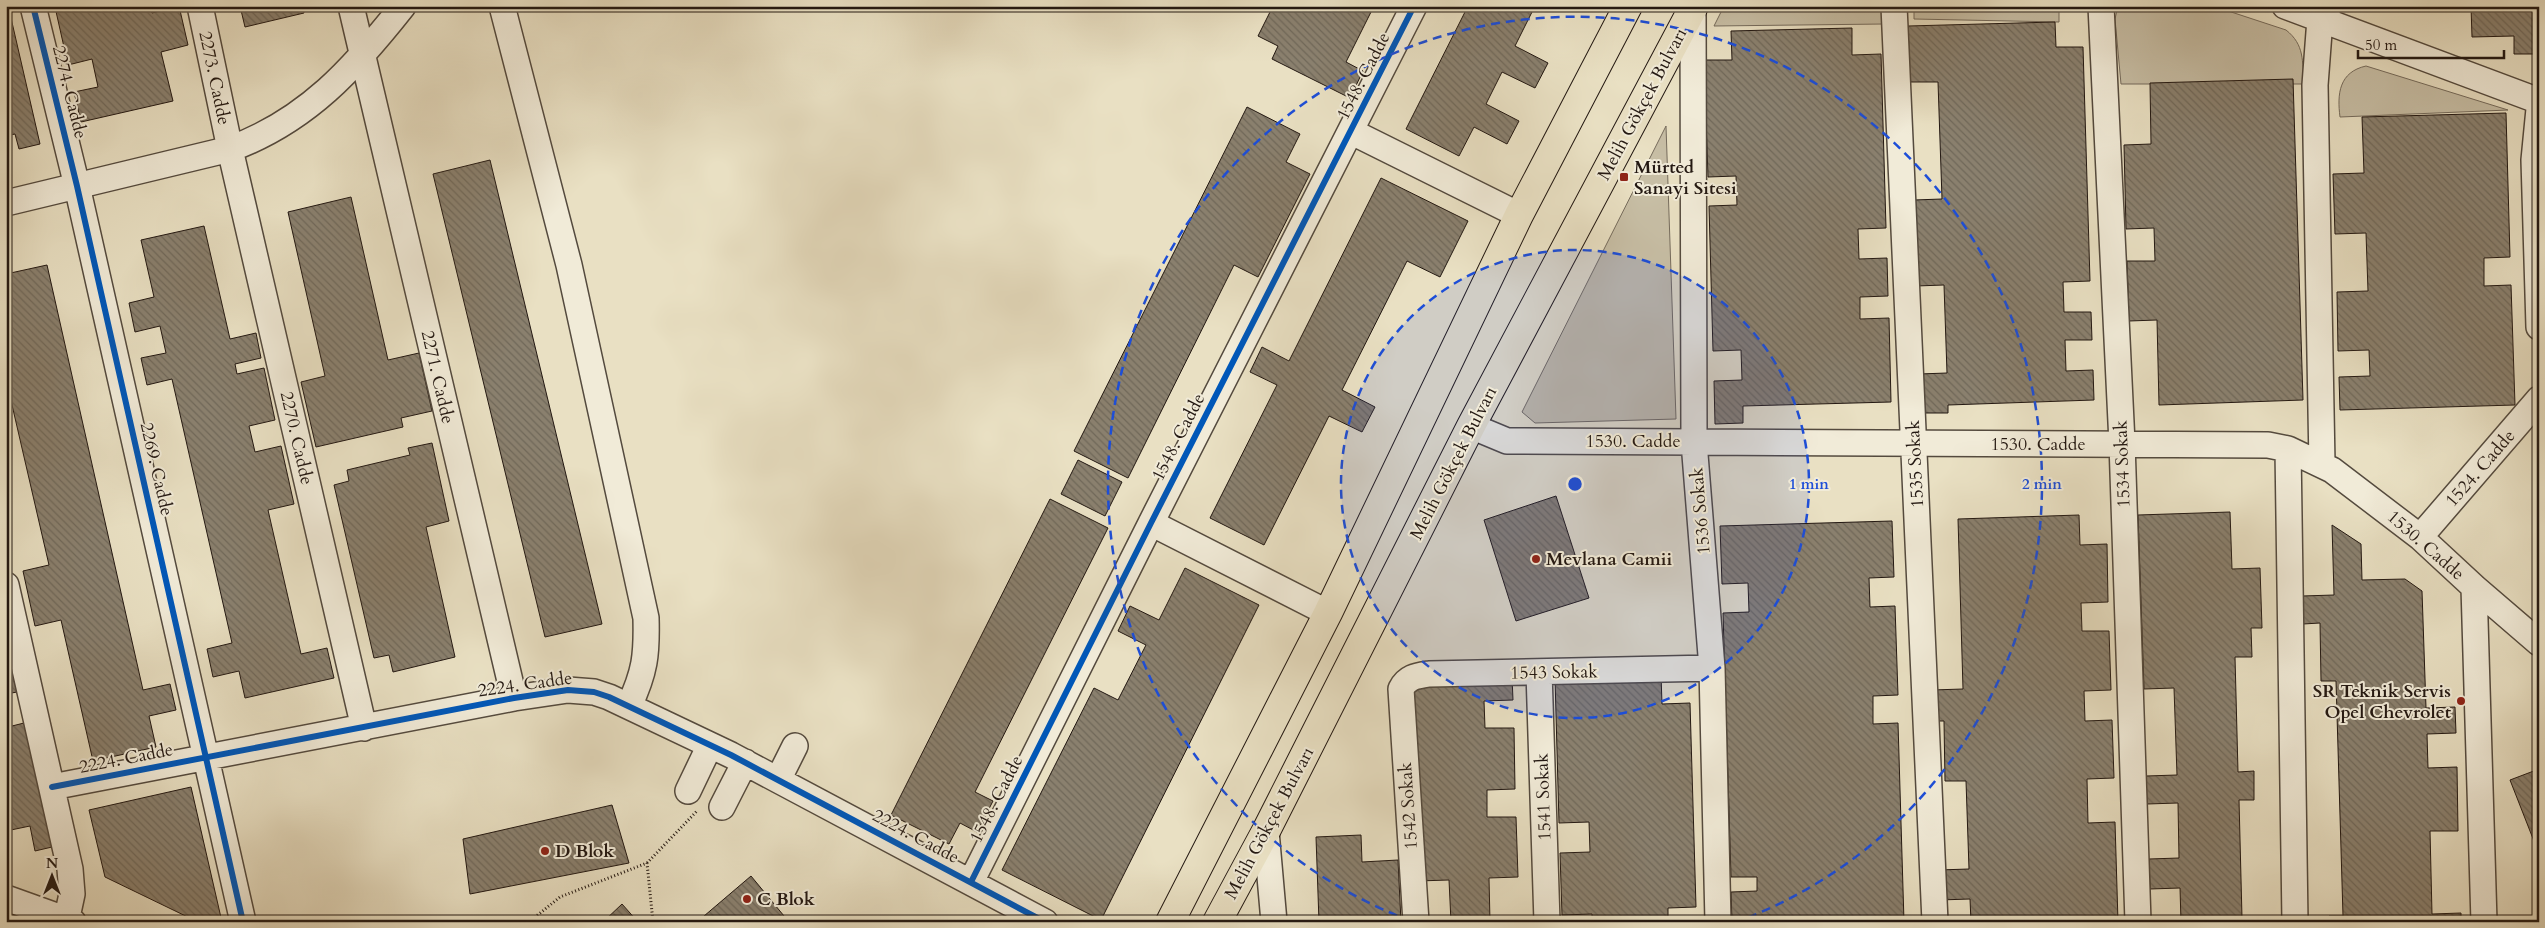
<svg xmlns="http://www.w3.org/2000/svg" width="2545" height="928" viewBox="0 0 2545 928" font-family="Cardo,serif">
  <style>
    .green { fill: #c7bea5; stroke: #756b5c }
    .building { fill: url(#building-back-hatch); stroke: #231812 }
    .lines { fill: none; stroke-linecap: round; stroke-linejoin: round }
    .minor-casing { stroke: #544a3e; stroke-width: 28 }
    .major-casing { stroke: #231812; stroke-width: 30 }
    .path { stroke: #231812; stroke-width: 3; stroke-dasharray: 1 2.5; stroke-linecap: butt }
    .minor { stroke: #f1ebd8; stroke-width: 25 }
    .major { stroke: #e9e0c3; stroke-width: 28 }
    .cycleway-casing { stroke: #f1ebd8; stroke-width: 9 }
    .cycleway { stroke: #0057b8; stroke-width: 6 }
    .ring { fill: none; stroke: #1d4ed8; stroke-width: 2.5; stroke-dasharray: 9 6 }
    .poi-dot { fill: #8f2418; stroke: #f1ebd8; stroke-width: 2 }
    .labels { text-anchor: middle; stroke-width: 4; stroke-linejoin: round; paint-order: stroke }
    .street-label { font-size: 18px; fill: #231812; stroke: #f1ebd8 }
    .poi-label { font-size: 18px; font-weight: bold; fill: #231812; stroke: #f1ebd8; text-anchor: start }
    .centre { fill: #1d4ed8; stroke: #f1ebd8; stroke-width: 2.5 }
    .ring-label { font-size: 15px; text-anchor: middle; font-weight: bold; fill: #1d4ed8; stroke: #f1ebd8; stroke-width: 4; stroke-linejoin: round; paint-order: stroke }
  </style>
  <defs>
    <pattern id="building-back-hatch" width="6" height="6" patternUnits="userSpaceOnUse" patternTransform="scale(1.25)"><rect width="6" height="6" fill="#8a806e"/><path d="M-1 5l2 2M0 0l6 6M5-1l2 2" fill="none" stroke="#706859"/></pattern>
  </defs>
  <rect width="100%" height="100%" fill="#e9e0c3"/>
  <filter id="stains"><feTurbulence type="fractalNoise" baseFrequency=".004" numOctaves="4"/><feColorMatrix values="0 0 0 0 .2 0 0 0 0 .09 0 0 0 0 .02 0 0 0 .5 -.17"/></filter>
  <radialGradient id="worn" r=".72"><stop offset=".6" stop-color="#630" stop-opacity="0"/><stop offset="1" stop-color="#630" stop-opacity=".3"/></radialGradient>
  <path class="green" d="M1724,6H1883L1884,24L1714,26Z
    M1914,6H2067V10L2059,11V22L1914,19Z
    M2118,6H2213L2286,30C2305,45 2302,61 2304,84H2121L2115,19Z
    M2366,66L2508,110L2340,117C2337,94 2339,72 2366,66Z
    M1666,126L1676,419L1535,423L1522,412Z"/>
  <path class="building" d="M151,6L152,13L179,6L188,45L161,52L173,101L81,122L74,92L98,87L92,59L68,65L55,7Z
    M240,6H303L304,13L245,27Z
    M1273,6H1374L1346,62L1363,71L1350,98L1272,59L1278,46L1258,36Z
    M1468,6H1535L1515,46L1548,63L1535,88L1502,72L1486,104L1519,121L1507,144L1474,127L1459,156L1406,129Z
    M2406,6H2441L2442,10H2403Z
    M2471,6H2539V54H2514V36L2472,37Z
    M11,18L40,144L19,149L15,134L6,136V19Z
    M2055,22L2056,47H2083L2090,281L2063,282L2064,312H2091L2092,340H2065L2066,371L2093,370L2094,400L1948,405V413H1920L1919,374L1947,373L1944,285L1916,286L1914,200L1942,199L1938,82H1910L1908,26Z
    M1852,28V55L1881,54L1886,228L1858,229L1859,259L1887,258L1888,296L1860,297V319L1889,318L1891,402L1743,406V423L1715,424L1714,381L1742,380L1741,350L1713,351L1709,206L1737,205L1736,176L1708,177L1704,60H1732L1731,31Z
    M2293,79L2303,400L2159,405L2157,320L2129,321L2127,261H2155L2154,228L2126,229L2124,145L2151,144L2150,83Z
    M1247,107L1300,134L1286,162L1310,174L1258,277L1234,265L1128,478L1074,451Z
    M2506,113L2510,257L2484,258V286L2511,285L2515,405L2340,410L2339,377L2370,376L2369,350L2338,351L2337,292L2368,291L2366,233L2335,234L2333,174L2364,173L2362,117Z
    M490,160L602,624L545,637L433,174Z
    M1381,178L1468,221L1440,277L1407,261L1342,390L1375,407L1362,432L1329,416L1264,545L1210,518L1277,385L1250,372L1262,347L1289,361Z
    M351,197L388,360L419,353L432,411L401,418L403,427L316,447L301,382L325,376L288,212Z
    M204,226L230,339L256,333L261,358L235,364L237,374L264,368L275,420L249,426L255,452L281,446L294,504L268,510L301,654L327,648L334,678L245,698L239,671L213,677L207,649L232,643L172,379L147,385L141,358L166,353L160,326L135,332L129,303L154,297L141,240Z
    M47,265L143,690L170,684L176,710L149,716L156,747L93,761L61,620L35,626L23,571L49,565L6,379V274Z
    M432,443L449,521L426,527L455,657L393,672L389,655L374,658L334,485L349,481L347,470L410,455L408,448Z
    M1078,460L1122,482L1105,516L1061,494Z
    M1556,496L1589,598L1516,621L1484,520Z
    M1050,499L1108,528L975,792L993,801L977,832L960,823L949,844L891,815Z
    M2230,512L2232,569L2260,568L2262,628H2251L2252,657H2235L2238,772L2254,771V800H2239L2242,918L2275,917V922H2181L2180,888L2150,889L2149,859L2179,858L2178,803L2147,804L2146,776L2177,775L2174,688L2144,689L2138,515Z
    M2079,515L2080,545L2107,544L2108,602L2081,603L2082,631H2109L2111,690L2084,691L2085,721L2112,720L2114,778L2087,779L2088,823L2115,822L2118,922H1971L1970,899L1939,900L1938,870L1969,869L1966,781H1945L1944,721H1933L1932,690L1963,689L1958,519Z
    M1892,521L1894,577L1869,578L1870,607L1895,606L1898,695L1873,696V724L1898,723L1904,922H1732L1731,892L1757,891V877H1731L1723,613L1749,612L1748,583L1722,584L1720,526Z
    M2332,525L2361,544L2362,580L2405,579L2422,591L2426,708L2455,707L2456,733L2427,734L2428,768L2457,767L2458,831H2430L2432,914L2461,913V922H2329V916H2343L2336,681H2321L2320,623L2303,624L2302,596L2334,595Z
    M1185,568L1259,605L1101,920L1002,870L1094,688L1118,700L1146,645L1118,631L1130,606L1159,620Z
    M11,664L17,692L6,694V665Z
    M1661,675L1662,704L1690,703L1696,907L1668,908V922H1592V914L1562,915L1560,853L1590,852L1589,822L1559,823L1555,678Z
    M1512,677L1513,700L1484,701L1485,728H1514L1515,789L1487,790V817H1516L1518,877L1489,878L1490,922H1451L1449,880L1417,881L1410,680Z
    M24,723L52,847L35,851L30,826L6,831V742L11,741L8,727Z
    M2539,769V854L2510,780Z
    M191,787L222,922H198L105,877L89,810Z
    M612,805L629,863L470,894L463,839Z
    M1361,835L1362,862L1398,860L1401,922H1319L1316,837Z
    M751,876L789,922H697Z
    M622,904L638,922H603Z"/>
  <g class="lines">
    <g class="minor-casing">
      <path id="minor" d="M33,6L77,186L243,922
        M200,6L230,149L364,728
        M351,6L514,698
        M502,6L569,265L646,618C647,655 645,672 629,706
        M1894,6L1935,922
        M2101,6L2122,443L2138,922
        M2285,6L2539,101
        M1693,9L1694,442L1712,668L1718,922
        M2539,109L2534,160L2539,327
        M1352,132L1519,215
        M6,203L230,149C307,121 354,68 403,6
        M1471,426L1507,441L2268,445L2288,449L2332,470L2420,537L2474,587L2539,643
        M2288,449L2295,922
        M2322,464L2315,85L2320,19L2329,6
        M1151,523L1328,613
        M2420,537L2539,399
        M6,585L70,869L72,894L66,922
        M2474,587L2484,922
        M1539,672L1547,922
        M778,780L795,746
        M52,787L514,698L568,690L594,692L609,697L731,755L1045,922
        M688,791L710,745
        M722,807L745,762
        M1266,831L1274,922
        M971,882L1151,523L1414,6
        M6,898L73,922
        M1416,922L1401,689C1407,677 1416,676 1429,674L1712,668"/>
    </g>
    <g class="major-casing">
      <path id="major" d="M1170,922L1328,613L1519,215L1628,6
        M1217,922L1266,831L1471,426L1694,6"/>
    </g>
    <path class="path" d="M647,863L697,811
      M529,922L560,897L647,863L653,922"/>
    <use href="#minor" class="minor"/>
    <use href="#major" class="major"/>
    <g class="cycleway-casing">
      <path id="cycleway" d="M33,6L77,186L243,922
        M52,787L514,698L568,690L594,692L609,697L731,755L1045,922
        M971,882L1151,523L1414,6"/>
    </g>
    <use href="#cycleway" class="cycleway"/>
  </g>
  <circle cx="1575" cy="484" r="234" fill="#1d4ed8" fill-opacity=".12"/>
  <g class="ring">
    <circle cx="1575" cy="484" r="234"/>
    <path d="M1411 921A467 467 0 1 1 1739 921"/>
  </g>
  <g class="poi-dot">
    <rect x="1619" y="172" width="10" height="10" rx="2.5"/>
    <circle cx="1536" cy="559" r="5"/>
    <circle cx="2461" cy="701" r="5"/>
    <circle cx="545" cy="851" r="5"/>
    <circle cx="747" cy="899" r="5"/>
  </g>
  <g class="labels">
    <g class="street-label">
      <text transform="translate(1363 76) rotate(-63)" y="6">1548. Cadde</text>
      <text transform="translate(215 78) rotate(78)" y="6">2273. Cadde</text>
      <text transform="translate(70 92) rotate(76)" y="6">2274. Cadde</text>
      <text transform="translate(1642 104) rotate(-62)" y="6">Melih Gökçek Bulvarı</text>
      <text transform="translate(438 377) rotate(77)" y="6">2271. Cadde</text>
      <text transform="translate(1178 437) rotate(-63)" y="6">1548. Cadde</text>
      <text transform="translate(297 438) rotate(77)" y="6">2270. Cadde</text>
      <text x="1633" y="447">1530. Cadde</text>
      <text x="2038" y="450">1530. Cadde</text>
      <text transform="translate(1453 463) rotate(-63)" y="6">Melih Gökçek Bulvarı</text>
      <text transform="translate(1915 464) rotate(-93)" y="6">1535 Sokak</text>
      <text transform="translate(2122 464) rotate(-92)" y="6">1534 Sokak</text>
      <text transform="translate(2480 468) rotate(-49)" y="6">1524. Cadde</text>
      <text transform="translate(157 469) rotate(77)" y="6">2269. Cadde</text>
      <text transform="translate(1700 511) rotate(-95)" y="6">1536 Sokak</text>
      <text transform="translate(2426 545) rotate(41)" y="6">1530. Cadde</text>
      <text transform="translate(1554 672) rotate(-1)" y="6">1543 Sokak</text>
      <text transform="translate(525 684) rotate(-8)" y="6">2224. Cadde</text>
      <text transform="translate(126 758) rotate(-11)" y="6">2224. Cadde</text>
      <text transform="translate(1543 797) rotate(-92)" y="6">1541 Sokak</text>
      <text transform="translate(996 799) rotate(-63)" y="6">1548. Cadde</text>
      <text transform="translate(1408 806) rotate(-94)" y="6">1542 Sokak</text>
      <text transform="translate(1269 823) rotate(-62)" y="6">Melih Gökçek Bulvarı</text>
      <text transform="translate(916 836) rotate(28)" y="6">2224. Cadde</text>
    </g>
    <g class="poi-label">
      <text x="1634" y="173">Mürted<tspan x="1634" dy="21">Sanayi Sitesi</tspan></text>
      <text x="1546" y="565">Mevlana Camii</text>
      <text x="2451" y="697" text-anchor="end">SR Teknik Servis<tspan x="2451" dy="21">Opel Chevrolet</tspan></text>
      <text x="555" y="857">D Blok</text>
      <text x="757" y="905">C Blok</text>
    </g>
  </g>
  <circle cx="1575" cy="484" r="8" class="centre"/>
  <g class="ring-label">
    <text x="1809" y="489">1 min</text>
    <text x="2042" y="489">2 min</text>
  </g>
  <rect width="2545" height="928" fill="none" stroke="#e9e0c3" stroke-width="25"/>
  <rect x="8" y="8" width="2530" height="913" fill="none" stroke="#231812" stroke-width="2.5"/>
  <rect x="12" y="12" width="2520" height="903" fill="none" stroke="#231812"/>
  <g transform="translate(52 876)" stroke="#f1ebd8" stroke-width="4" paint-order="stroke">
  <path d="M0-4L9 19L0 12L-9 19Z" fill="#231812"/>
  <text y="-8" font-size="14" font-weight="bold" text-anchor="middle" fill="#231812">N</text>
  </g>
  <path d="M2358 50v8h146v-8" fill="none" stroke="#231812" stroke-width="2.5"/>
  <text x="2365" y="50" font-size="15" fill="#231812" stroke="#f1ebd8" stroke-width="4" paint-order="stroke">50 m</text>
  <rect width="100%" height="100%" filter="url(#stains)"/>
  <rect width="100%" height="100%" fill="url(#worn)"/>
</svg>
